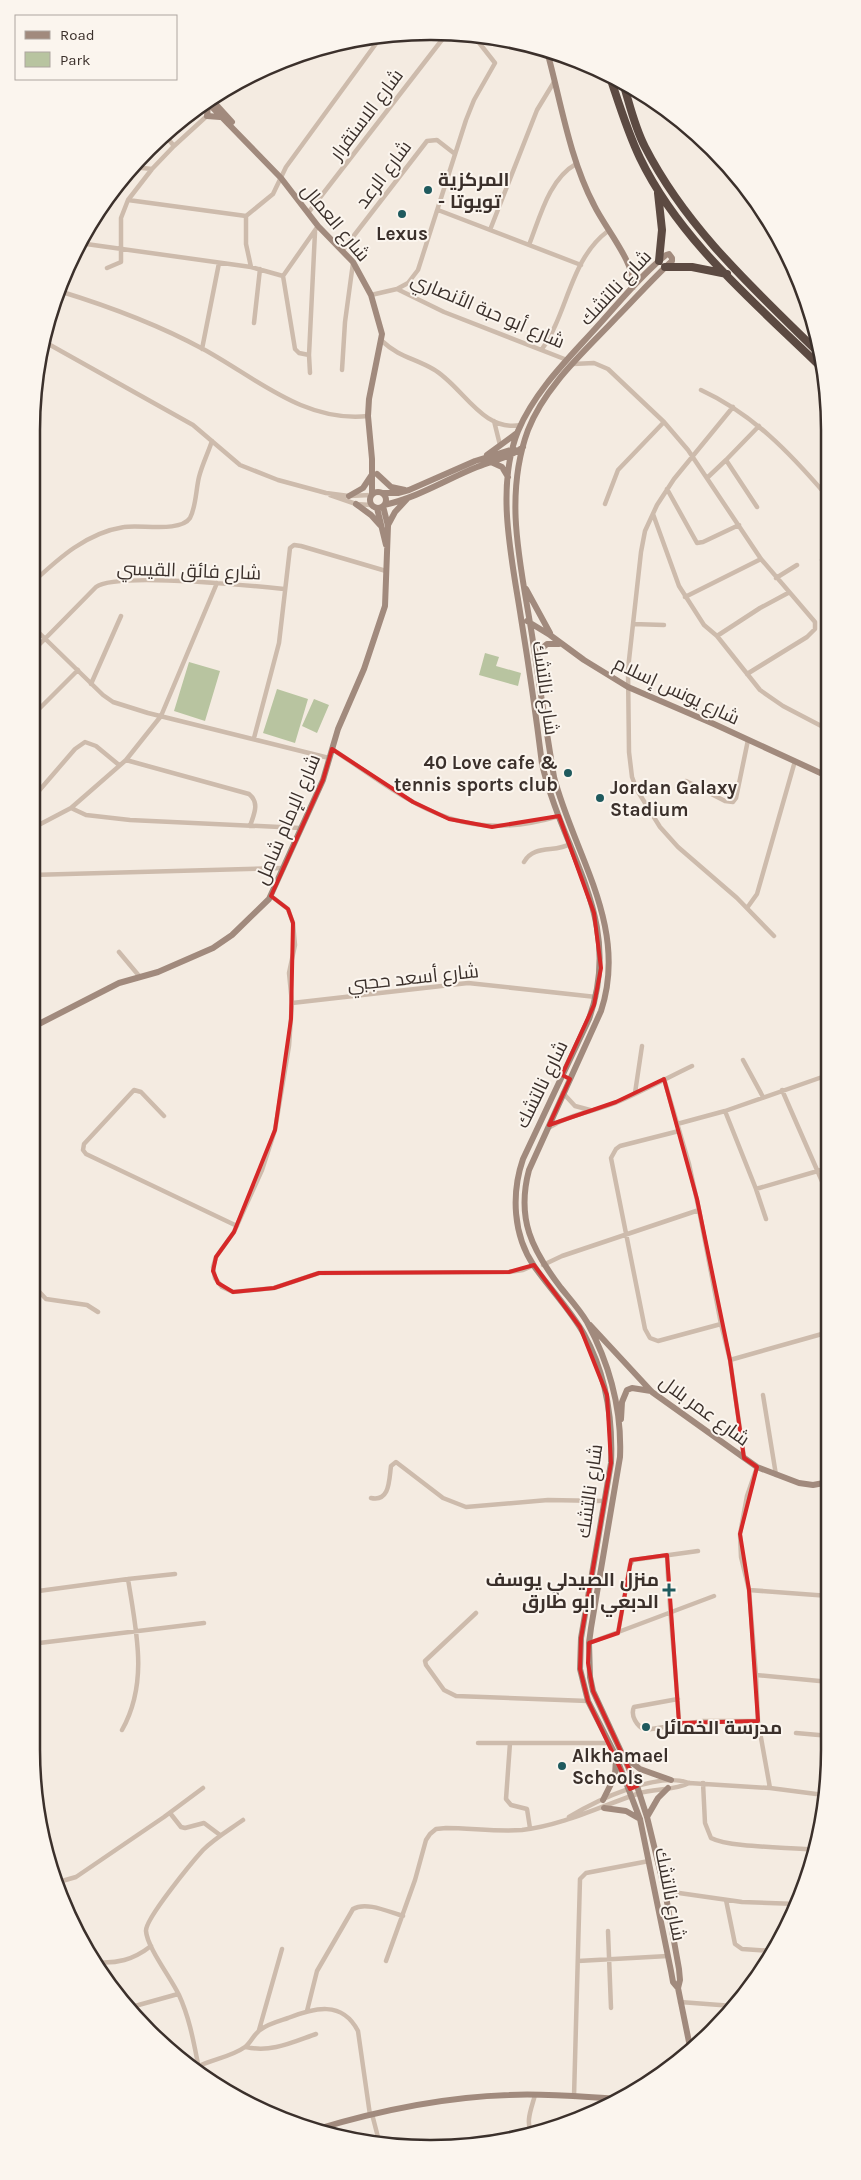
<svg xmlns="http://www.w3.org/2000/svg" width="861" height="2180" viewBox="0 0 861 2180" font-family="Karla,Cairo,sans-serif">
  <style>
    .green { fill: #b8c4a0 }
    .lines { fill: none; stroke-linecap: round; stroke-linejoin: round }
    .street { stroke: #cdbbac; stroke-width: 4.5 }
    .secondary { stroke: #a18a7d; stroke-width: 6 }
    .highway { stroke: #5c4a42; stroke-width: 8 }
    .marked { fill: none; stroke: #d62828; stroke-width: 4; stroke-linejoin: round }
    .poi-dot { fill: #1f5a5e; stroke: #fbf5ee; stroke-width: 2 }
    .labels { text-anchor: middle; stroke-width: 4; stroke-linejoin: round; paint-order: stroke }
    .street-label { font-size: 19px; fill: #3b302b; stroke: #fbf5ee }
    .poi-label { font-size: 19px; font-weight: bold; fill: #3b302b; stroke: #fbf5ee; text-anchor: start }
    .rim { fill: none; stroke: #3b302b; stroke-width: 2.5 }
  </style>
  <rect width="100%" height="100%" fill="#f4ebe1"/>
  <path class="green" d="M485,653L499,657L496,666L521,673L518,686L479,675Z
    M189,662L220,671L205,721L174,711Z
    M277,689L308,699L295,743L263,733Z
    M314,699L329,705L317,733L302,726Z"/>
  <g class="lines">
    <path class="street" d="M164,134L174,146
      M133,167L152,169
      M128,200L246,216L273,194L286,167L383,34
      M438,210L581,265
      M308,213L448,32
      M246,216V244L251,267
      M490,230L537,110L554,82
      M79,243L251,267L283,276
      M529,245C540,217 549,179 576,164
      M342,251L427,141L437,140L455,154
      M107,268L121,262V218L128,200L152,169L174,146L209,114
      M397,289L408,283L418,270L466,120L474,100L495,63L473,35
      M59,291C108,306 157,324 203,349C255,377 304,423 368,416
      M371,295L397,289L444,312L567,360
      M254,323L260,269
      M43,341L193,425L240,465L278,480L326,493L349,496L371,495
      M382,341C399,357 414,358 433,369C462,385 482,433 521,425
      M202,349L219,263
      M542,349C568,313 570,259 608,231
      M309,355L299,353L295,349L283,276L318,226
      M573,364L594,363L608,369L664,422L688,450L761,559L815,622V629L807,637L747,674
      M342,370L345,322L353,263
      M310,373L309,355L315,232
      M701,390C753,414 790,453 827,496
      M733,407L674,479L657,505L645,531L641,552L628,669L629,752L632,777L637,790L660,827L678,847L737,898L774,936
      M494,421L500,445
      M726,460L759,426
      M707,478L726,460L757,507
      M667,489L697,543L703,542L739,525
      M330,495L356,504L371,505
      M605,504L618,470L664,422
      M653,514L679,586L704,625L717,636L760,690L783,706L827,729
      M822,560L827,558
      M776,578L797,565
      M31,584C59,558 86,533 124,527C140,524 180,533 190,518C196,507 196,489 199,477C202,465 208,453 212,441
      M685,597L761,559
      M633,624L664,625
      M31,625L103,695L113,702L148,713L329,758
      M717,636L760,608L788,593
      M31,653L96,587C116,572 254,586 285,589
      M91,684L121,616
      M31,717L78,670
      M254,738L279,643L290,548L294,545L301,546L386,571
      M332,749C412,802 457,846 559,816
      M126,760L249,794C260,803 254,814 250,826
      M686,781L725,801L733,802L736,798L748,740
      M31,800L75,749L85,742L96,746L119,765
      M71,808L86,815L130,820L300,828
      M31,829L71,808L126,760L161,716L217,583
      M31,852L32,866L35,874
      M524,862C534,844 555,853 570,844
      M31,875L284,868
      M271,896L288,909L293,923L295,945L289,973L292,1003L289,1046L275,1130L262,1170L234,1232L216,1257L213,1267L215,1278L222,1287L233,1292L274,1288L319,1273L509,1272L523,1270L534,1265
      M747,908L757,894L795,761
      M119,952L140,977
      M292,1003L468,983L596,997
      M743,1060L763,1097
      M782,1090L828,1195
      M563,1093L575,1106L590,1110
      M635,1093L642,1046
      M725,1111L756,1189L766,1219
      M164,1116L141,1092L134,1090L84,1144L83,1150L86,1154L237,1226
      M677,1124L725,1111L828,1075
      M550,1127C570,1114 593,1112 615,1103C641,1092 667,1078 692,1066
      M679,1131L620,1146L616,1149L611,1158L645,1329L650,1338L658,1341L721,1324L730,1360
      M756,1189L828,1168
      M699,1210L721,1324
      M543,1265L562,1256L699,1210L689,1164L664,1079
      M31,1283L46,1299L87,1305L98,1312
      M763,1395L776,1475
      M744,1457L730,1360L829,1332
      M757,1467L747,1496L740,1534L741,1557L749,1590L756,1675L830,1682
      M371,1498C390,1502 389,1480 391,1466L396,1462L443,1498L466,1507L548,1500L604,1501
      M667,1555C669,1612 676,1667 679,1723
      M749,1590L829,1596
      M31,1592L128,1579
      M476,1613L425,1661L426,1665L444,1690L456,1696L588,1701
      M618,1633L630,1565L633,1560L698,1551
      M589,1643L714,1596
      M31,1644L204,1623
      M756,1675L758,1721L770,1788
      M678,1699L634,1707C630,1716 637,1726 645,1730L703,1721H758
      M122,1730C149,1682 136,1630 128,1579L175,1574
      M796,1733L830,1736
      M478,1743H610
      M510,1743L506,1799L511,1805L527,1809L530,1828
      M703,1783L705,1823L711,1838C730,1848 792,1847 816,1850
      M170,1813L181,1827L185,1828L204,1823L220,1835
      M569,1817C597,1800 658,1771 689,1783L770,1788L824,1795
      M53,1880L62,1881L76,1877L164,1817L203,1788
      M665,1891L742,1902L797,1904
      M726,1900L735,1944L742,1949L773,1951
      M608,1931L611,2008
      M386,1961L415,1880L426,1840L430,1834L436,1829L446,1828C471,1828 497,1832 522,1830C563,1825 599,1807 637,1794C654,1788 674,1791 689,1783
      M578,1961L668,1956
      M94,1962C117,1964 133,1960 151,1946
      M680,2002L733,2006
      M135,2006L178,1994
      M307,2011L317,1971L353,1909C366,1901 389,1912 403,1916
      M259,2030L282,1949
      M246,2047C271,2053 293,2042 316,2034
      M199,2066C213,2059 231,2057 245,2047C251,2043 253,2035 260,2030C267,2024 279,2021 288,2018C314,2008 342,2000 358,2031L370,2115
      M199,2069C194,2044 190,2019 179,1995C171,1978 147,1947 146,1931C145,1919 193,1861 203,1850C215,1838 229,1830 243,1820
      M574,2097L580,1879L586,1873L649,1861
      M372,2114L380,2145
      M533,2134C524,2124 532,2107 535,2095
      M518,2138L530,2130"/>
    <path class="secondary" d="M547,51C561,102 569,157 594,205C605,228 636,264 633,287
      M211,99L232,122
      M207,102L281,178L318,226L353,262L371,295L382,334L369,399L368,416L372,459V494
      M208,104L207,116L220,117
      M487,455L517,433
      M491,462L502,467L508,477
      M377,474L391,487L405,490
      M370 500a8 8 0 1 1 16 0a8 8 0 1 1-16 0Z
      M383,493H398L409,490L475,461L514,449
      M349,496L363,488L371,476
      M356,504L371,515L380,525
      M384,505C417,498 447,479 477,467C493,460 510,458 523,447
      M377,508L386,545
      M388,525L395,512L407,499
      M526,589L550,633
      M527,621L550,635L584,660L628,687L714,724L827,776
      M537,659L540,650L547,644H559
      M31,1028L119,983L158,972L213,948L232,935L269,899L323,780L338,729L364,669L385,606L388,526L383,506
      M590,1325L652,1392L757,1467L799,1483L813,1485L829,1482
      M621,1419L622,1402L627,1390L632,1388L651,1391
      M626,1758L640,1769L671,1780
      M603,1800L615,1776L616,1758
      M604,1808L626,1811L640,1819
      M647,1817L658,1798L668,1788
      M678,1988L680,1980L679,1969L665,1891L647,1817L637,1786L593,1691L590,1677L589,1643L591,1628L620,1457C622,1410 609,1363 587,1322C580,1310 570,1299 561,1288C532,1250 516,1219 529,1170L601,1011C629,927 574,854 554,777C546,729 539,682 532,635C521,566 503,498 528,430C545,386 585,351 616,318C635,299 652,279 672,261V258L669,254L666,255C640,276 618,304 595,329C567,360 535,391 518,431C495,488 512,559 521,618C529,667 536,715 542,764C564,856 624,920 589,1019L523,1159C511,1194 513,1235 534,1266C550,1289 570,1309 584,1334C606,1374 613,1418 611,1463L581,1638L580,1669L588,1701L615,1754L640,1819L671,1971L673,1982L678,1988L690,2047
      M314,2130C377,2111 443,2097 509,2095C546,2093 583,2097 620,2099"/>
    <path class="highway" d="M611,80C620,107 628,133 640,158C681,243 758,305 824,370
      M624,86C630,106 635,128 645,147C687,229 755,290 820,354
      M658,193L662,230L659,261
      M665,267H692L727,274"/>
  </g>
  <path class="marked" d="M332,749L413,802L449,819L492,827L559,816L594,913L601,968L594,1005L562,1075L570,1079L549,1125L616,1102L664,1079L697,1199L730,1360L744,1458L757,1467L740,1534L749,1590L758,1721L679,1723L667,1555L631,1560L618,1633L589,1643L588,1663L593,1691L637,1786L630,1789L588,1701L580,1669L581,1638L611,1463L607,1395L580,1327L534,1265L509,1272L319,1273L274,1288L233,1292L218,1283L213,1271L216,1257L234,1232L275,1130L291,1019L293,923L288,909L271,896L323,780Z"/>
  <g class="poi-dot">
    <circle cx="428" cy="190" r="5"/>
    <circle cx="402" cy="214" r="5"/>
    <circle cx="568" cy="773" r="5"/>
    <circle cx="600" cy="798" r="5"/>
    <path d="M666.5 1582.5h5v5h5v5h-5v5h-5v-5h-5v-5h5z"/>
    <circle cx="646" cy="1727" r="5"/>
    <circle cx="562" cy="1766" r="5"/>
  </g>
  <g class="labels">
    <g class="street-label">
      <text transform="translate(366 114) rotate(-53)" y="7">شارع الاستقرار</text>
      <text transform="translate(383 174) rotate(-53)" y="7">شارع الرعد</text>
      <text transform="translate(336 222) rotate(50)" y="7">شارع العمال</text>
      <text transform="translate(615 287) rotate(-47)" y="7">شارع نالتشك</text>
      <text transform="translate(488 310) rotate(23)" y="7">شارع أبو حبة الأنصاري</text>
      <text transform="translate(189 570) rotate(2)" y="7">شارع فائق القيسي</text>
      <text transform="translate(546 688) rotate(82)" y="7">شارع نالتشك</text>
      <text transform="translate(677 690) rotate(25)" y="7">شارع يونس إسلام</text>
      <text transform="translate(287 819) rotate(-67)" y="7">شارع الإمام شامل</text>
      <text transform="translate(413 977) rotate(-6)" y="7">شارع أسعد حجبي</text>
      <text transform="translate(541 1084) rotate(-64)" y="7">شارع نالتشك</text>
      <text transform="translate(705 1410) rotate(36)" y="7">شارع عمر بلال</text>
      <text transform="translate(589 1491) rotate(-82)" y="7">شارع نالتشك</text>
      <text transform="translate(671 1894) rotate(79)" y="7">شارع نالتشك</text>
    </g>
    <g class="poi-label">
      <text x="438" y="186">المركزية<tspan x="438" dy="22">- تويوتا</tspan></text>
      <text x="402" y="240" text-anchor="middle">Lexus</text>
      <text x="558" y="769" text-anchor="end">40 Love cafe &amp;<tspan x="558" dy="22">tennis sports club</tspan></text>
      <text x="610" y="794">Jordan Galaxy<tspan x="610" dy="22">Stadium</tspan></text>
      <text x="659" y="1586" text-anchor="end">منزل الصيدلي يوسف<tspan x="659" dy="22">الدبعي ابو طارق</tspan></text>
      <text x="656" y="1734">مدرسة الخمائل</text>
      <text x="572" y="1762">Alkhamael<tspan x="572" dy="22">Schools</tspan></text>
    </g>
  </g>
  <path d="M0 0H861V2180H0ZM430 40H431A390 390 0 0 1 821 430V1750A390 390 0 0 1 431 2140H430A390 390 0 0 1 40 1750V430A390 390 0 0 1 430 40Z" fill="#fbf5ee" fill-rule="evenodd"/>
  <path class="rim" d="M430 40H431A390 390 0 0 1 821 430V1750A390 390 0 0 1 431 2140H430A390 390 0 0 1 40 1750V430A390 390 0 0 1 430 40Z"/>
  <rect x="15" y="15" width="162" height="65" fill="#fbf5ee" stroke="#aea6a0"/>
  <rect x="25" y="31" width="25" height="8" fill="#a18a7d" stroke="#aea6a0"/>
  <text x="60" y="40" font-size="15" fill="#3b302b">Road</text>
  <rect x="25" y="52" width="25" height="15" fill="#b8c4a0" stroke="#aea6a0"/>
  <text x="60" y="65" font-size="15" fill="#3b302b">Park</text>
</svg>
